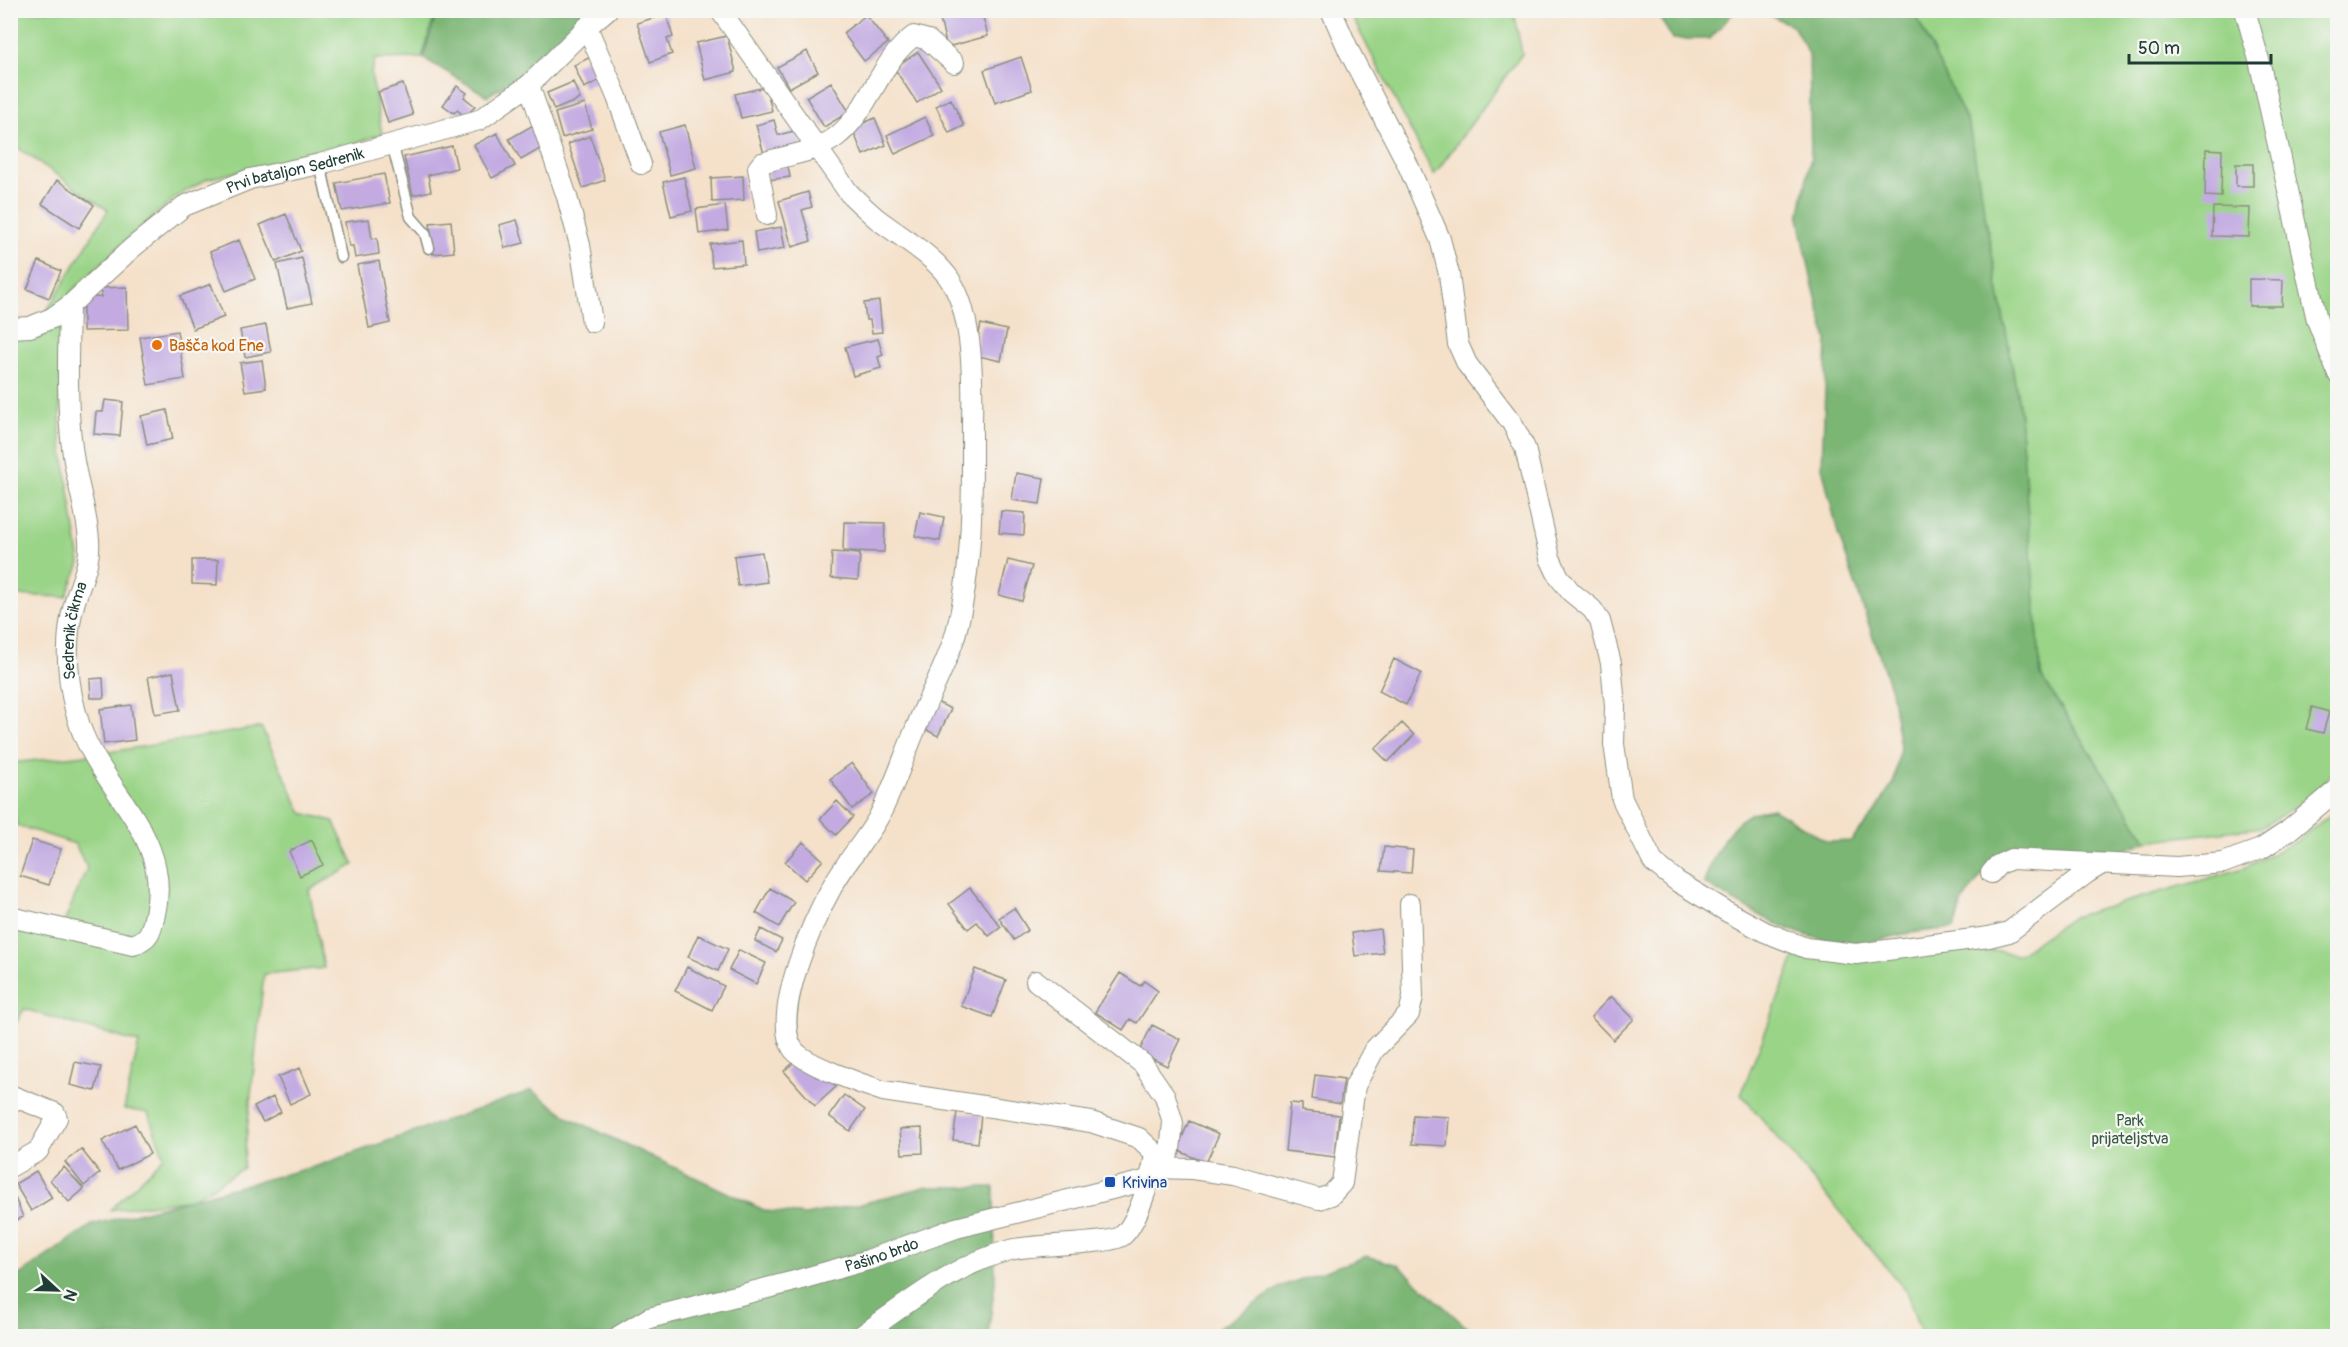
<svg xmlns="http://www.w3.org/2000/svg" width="2348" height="1347" viewBox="0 0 2348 1347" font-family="Pangolin,sans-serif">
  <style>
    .green { fill: #9ad487; stroke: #5c885e; stroke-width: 1.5 }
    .forest { fill: #7bb674; stroke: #4d7a54; stroke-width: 1.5 }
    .building { fill: #c3abe2 }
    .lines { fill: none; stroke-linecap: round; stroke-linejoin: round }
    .lane-casing { stroke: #8a8f7f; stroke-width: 13 }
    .street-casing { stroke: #8a8f7f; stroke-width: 22 }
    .lane { stroke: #fff; stroke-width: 10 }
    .street { stroke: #fff; stroke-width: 20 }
    .food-dot { fill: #e8710a; stroke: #f6f6f2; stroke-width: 2 }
    .transit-dot { fill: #1a4fb4; stroke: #f6f6f2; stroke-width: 2 }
    .labels { text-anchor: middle; stroke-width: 4.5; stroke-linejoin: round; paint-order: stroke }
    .street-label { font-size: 16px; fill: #1f3d34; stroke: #f6f6f2 }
    .food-label { font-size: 16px; fill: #c56008; stroke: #f6f6f2; text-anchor: start }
    .park-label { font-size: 16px; fill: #385b45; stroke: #f6f6f2 }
    .transit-label { font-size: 16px; fill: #164399; stroke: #f6f6f2; text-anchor: start }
  </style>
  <rect width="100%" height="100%" fill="#f6f6f2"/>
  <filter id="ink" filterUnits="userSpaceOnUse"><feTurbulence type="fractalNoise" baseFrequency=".0167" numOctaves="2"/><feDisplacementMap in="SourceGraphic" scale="12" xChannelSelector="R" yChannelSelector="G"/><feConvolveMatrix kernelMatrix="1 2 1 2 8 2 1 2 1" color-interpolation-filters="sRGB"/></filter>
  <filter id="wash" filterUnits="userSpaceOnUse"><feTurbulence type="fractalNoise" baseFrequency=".008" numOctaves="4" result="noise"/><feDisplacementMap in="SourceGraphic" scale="24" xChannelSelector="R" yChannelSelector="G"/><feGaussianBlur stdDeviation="1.35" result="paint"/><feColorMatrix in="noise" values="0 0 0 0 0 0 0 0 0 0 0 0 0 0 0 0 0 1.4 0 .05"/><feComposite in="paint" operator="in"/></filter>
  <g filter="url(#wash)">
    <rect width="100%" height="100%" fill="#f5e1ca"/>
    <path class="green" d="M11,11H436L422,58L375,59L371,73L382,134L324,154L249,169L207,179L176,197L126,240L64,299L46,312L108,210L11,143Z
      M1349,11H1514L1522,54L1434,175Z
      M1914,11H2337V767L2312,796L2262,827L2147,841L2041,676L2019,404L1969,126Z
      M61,325L60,433L80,563L66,597L11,595V336L39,339L55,327Z
      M261,727L302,813L333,821L354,865L309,890L324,968L264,974L243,1168L192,1199L110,1210L164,1157L148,1113L124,1109L139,1043L24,1009L11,1032V920L60,932L87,868L75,844L16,825L11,789V763L104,753Z
      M2337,809V1336H1922L1906,1291L1741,1094L1796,953L1959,945L2017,955L2073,917L2244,868L2297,841Z"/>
    <path class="forest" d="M437,11H594C560,44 529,72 487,96L423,58Z
      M1655,11H1739L1734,12L1710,39H1673Z
      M1761,11H1914L1969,126L2019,404L2041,676L2147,841L2108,856L2037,847L2006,856L1981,876L1963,901L1954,928C1938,930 1921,931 1904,934C1890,937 1874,942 1859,943C1801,944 1752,912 1704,883C1710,862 1729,823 1750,814C1756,811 1766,811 1773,809L1828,842L1851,841L1875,813L1894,781L1900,747L1891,690L1838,533L1822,467L1827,340L1812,282L1799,218L1811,156L1809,54L1793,26Z
      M532,1090L570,1118L766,1211L805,1215L861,1204L924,1187H994L995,1282L988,1336H11V1281L92,1225L320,1165Z
      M1367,1256L1398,1265L1476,1336H1207L1282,1286Z"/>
    <g id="blocks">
      <path class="building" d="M960,10H981L988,36L947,47L939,16Z
        M666,14L673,37L667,39L672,54L650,62L637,23Z
        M866,15L888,43L864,61L843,33Z
        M727,36L736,72L705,80L696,43Z
        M807,51L818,72L789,88L777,67Z
        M918,52L941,87L917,103L894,68Z
        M597,54L607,77L584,88L574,65Z
        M1021,57L1032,90L995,103L984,70Z
        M573,82L580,99L554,110L547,93Z
        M831,82L849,112L824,127L806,97Z
        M403,84L413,115L388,123L378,92Z
        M457,86L467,93L464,97L475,106L466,117L457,110L454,113L443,105Z
        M766,87L772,111L741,118L735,94Z
        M951,99L964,126L949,133L936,106Z
        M585,104L592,129L562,138L555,113Z
        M925,117L934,136L895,154L887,135Z
        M875,118L886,145L863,155L852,128Z
        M774,120L778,135L798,130L804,151L764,154L756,125Z
        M535,124L547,145L521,160L509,139Z
        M685,125L696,168L670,175L659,132Z
        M497,133L515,166L492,178L474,145Z
        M590,136L605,180L583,188L568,144Z
        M452,146L457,168L428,175L431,191L413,195L404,157Z
        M2206,149L2222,150L2221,197L2205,196Z
        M2236,164H2253V186H2236Z
        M788,166L790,177L768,180L767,169Z
        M384,174L390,203L342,211L336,183Z
        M743,176L744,200L712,202L711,178Z
        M684,177L692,211L671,216L663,182Z
        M57,180L94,205L79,228L42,204Z
        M808,192L812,207L802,210L811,241L792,247L779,201Z
        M725,205L728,230L699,234L696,209Z
        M2213,207L2250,208L2249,237L2212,236Z
        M286,214L301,251L276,262L260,225Z
        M369,219L372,239L377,238L379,254L355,258L353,246H349L345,222Z
        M517,220L524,243L505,248L499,225Z
        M451,221L454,252L433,254L430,223Z
        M781,227L785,248L757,253L754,232Z
        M239,240L255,279L226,291L210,252Z
        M742,240L744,264L712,267L710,244Z
        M302,258L312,303L287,308L277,264Z
        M39,261L61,271L49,298L27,289Z
        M379,261L390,323L369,328L357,265Z
        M2249,279L2283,280L2282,306H2249Z
        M211,284L224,317L193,329L180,296Z
        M127,287L128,330L83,331V298L101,297V288Z
        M879,301L882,332L872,333L870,320H866L864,303Z
        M981,324L1007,330L1001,361L974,355Z
        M266,325L271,352L245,357L240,330Z
        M177,331L185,379L148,385L140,337Z
        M878,339L883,355L878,357L881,368L853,376L845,347Z
        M262,360L266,388L245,391L240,363Z
        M105,400L123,402L120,436L94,434L96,412H103Z
        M167,410L173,439L147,445L141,416Z
        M1016,473L1044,478L1040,504L1012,500Z
        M1001,511L1025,513L1024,535L999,533Z
        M920,512L944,517L940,541L915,536Z
        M844,522L885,523L884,552L843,551Z
        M762,552L767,582L738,586L734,556Z
        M832,552L860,554L858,580L831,578Z
        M192,560H218L217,585L192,584Z
        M1008,560L1032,566L1022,601L999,595Z
        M1394,659L1421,673L1406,705L1379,691Z
        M173,672L180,710L155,714L148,677Z
        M103,678L104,698H91L90,679Z
        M935,701L951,709L938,736L921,727Z
        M131,705L135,740L104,744L100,709Z
        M2312,707L2329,712L2323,733L2306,729Z
        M1402,723L1414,735L1388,762L1375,749Z
        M852,763L874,794L852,809L830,779Z
        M837,801L853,817L836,835L820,819Z
        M32,840L61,849L49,885L20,876Z
        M312,840L323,865L300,876L289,851Z
        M803,842L823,860L805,880L785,862Z
        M1384,847L1413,850L1411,873L1381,871Z
        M770,888L794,902L779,927L756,913Z
        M970,888L1001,927L989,936L977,922L968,929L949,904Z
        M1014,908L1028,930L1014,940L999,918Z
        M761,929L782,940L776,952L755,941Z
        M1380,929L1383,953L1355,956L1352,933Z
        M698,935L728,949L718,971L688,957Z
        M739,950L766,963L756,984L729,970Z
        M687,967L724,986L712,1010L675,991Z
        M975,969L1006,980L992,1017L961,1006Z
        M1120,973L1140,986L1144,981L1158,991L1137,1023L1130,1019L1123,1030L1095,1012Z
        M1611,996L1634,1019L1613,1040L1591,1017Z
        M1152,1025L1180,1039L1167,1066L1139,1052Z
        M799,1058L816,1077L822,1071L836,1087L815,1106L784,1071Z
        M75,1062L101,1067L95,1091L70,1085Z
        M300,1068L311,1094L290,1104L278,1077Z
        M1315,1075L1344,1079L1340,1104L1312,1099Z
        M844,1095L865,1110L850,1131L829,1116Z
        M273,1097L281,1112L263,1122L254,1107Z
        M1290,1103L1302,1104V1111L1339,1115L1335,1157L1285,1151Z
        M957,1112L981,1115L978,1143L953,1140Z
        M1413,1115L1449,1117L1447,1146L1412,1144Z
        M1189,1121L1219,1134L1206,1163L1177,1150Z
        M135,1124L150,1154L118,1170L102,1141Z
        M922,1128L923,1153L902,1154L900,1129Z
        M81,1149L100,1173L84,1186L65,1162Z
        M64,1167L84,1189L69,1202L50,1180Z
        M36,1171L52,1198L31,1211L15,1184Z
        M15,1198L23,1217L10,1223V1199Z"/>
    </g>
  </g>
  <g filter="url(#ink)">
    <use href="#blocks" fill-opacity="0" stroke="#8a8f7f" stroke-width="1.5"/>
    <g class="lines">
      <g class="lane-casing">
        <path id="lane" d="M392,143L411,217L425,233L429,248
          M320,164L341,257"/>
      </g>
      <g class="street-casing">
        <g id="street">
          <path d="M720,10L849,193C858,202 867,210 876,218C899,236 937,257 952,283C973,318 973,381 972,422C972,493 974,566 955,636C945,668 928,697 916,728C903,758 893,791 877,820C864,842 846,862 833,885C815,917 770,1014 793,1049C803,1064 864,1085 883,1091L1091,1122L1139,1138L1155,1153C1153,1172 1138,1223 1122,1236C1110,1245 1032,1244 1010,1250C953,1265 908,1303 861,1336"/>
          <path d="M1331,10L1349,51L1407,163L1440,239L1449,274L1458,344L1467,364L1512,423L1525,448L1550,558L1559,577L1571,592L1592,609L1600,621L1611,663L1615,706L1614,744L1622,799L1653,862L1678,882L1726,911L1765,932L1806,948L1856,954L1989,937L2009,932L2087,873L2102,864"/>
          <path d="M2245,10L2259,60L2317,320L2338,374"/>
          <path d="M587,27L617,97L641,164"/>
          <path d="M529,85L567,197L580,245L592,322"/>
          <path d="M767,215L758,168L762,163C786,155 815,153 836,137C870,111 879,61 914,36L928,40L954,63"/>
          <path id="s1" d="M10,328L30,327L52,318L69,306L132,248L184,206L250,179L320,164L479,120L529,85L587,27L607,10"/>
          <path d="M1991,873L1998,865L2011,859L2177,867L2223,863L2261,849L2288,831L2338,789"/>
          <path id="s2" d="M10,917L133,945C150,938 151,932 155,914C173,837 103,792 80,726C67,688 63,641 75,601C81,581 91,562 89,540C87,512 77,483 73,455C66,406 68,355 69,306"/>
          <path d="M1036,981L1143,1064L1165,1096L1173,1123L1170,1150L1161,1169"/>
          <path d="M10,1095L55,1113L57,1118L38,1151L10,1167"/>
          <path d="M1153,1168L1192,1169L1233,1175L1319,1199L1331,1195L1342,1183L1355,1086L1374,1050L1409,1014L1413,997L1410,904"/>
          <path id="s3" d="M619,1336L649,1318L791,1282L868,1260L956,1228L1148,1180"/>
        </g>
      </g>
      <use href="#lane" class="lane"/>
      <use href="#street" class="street"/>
    </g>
  </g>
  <circle class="food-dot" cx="157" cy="345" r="6"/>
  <rect class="transit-dot" x="1104" y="1176" width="12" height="12" rx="3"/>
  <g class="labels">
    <g class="street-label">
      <text dy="6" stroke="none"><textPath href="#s1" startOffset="334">Prvi bataljon Sedrenik</textPath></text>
      <text dy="6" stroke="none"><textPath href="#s2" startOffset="472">Sedrenik čikma</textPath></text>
      <text dy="6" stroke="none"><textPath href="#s3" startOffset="276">Pašino brdo</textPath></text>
    </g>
    <g class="food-label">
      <text x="169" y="351">Bašča kod Ene</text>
    </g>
    <g class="park-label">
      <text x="2130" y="1126">Park<tspan x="2130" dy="18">prijateljstva</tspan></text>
    </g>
    <g class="transit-label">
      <text x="1122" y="1188">Krivina</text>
    </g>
  </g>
  <rect width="2348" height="1347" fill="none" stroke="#f6f6f2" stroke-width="36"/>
  <g transform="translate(57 1290) rotate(112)" stroke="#f6f6f2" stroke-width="4.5" paint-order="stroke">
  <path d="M0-4.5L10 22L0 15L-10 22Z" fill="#1f3d34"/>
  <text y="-9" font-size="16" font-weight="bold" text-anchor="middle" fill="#1f3d34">N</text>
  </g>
  <path d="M2129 54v9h142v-9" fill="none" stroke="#1f3d34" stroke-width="3"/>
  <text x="2138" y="54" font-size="18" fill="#1f3d34" stroke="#f6f6f2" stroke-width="4.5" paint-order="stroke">50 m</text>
</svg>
